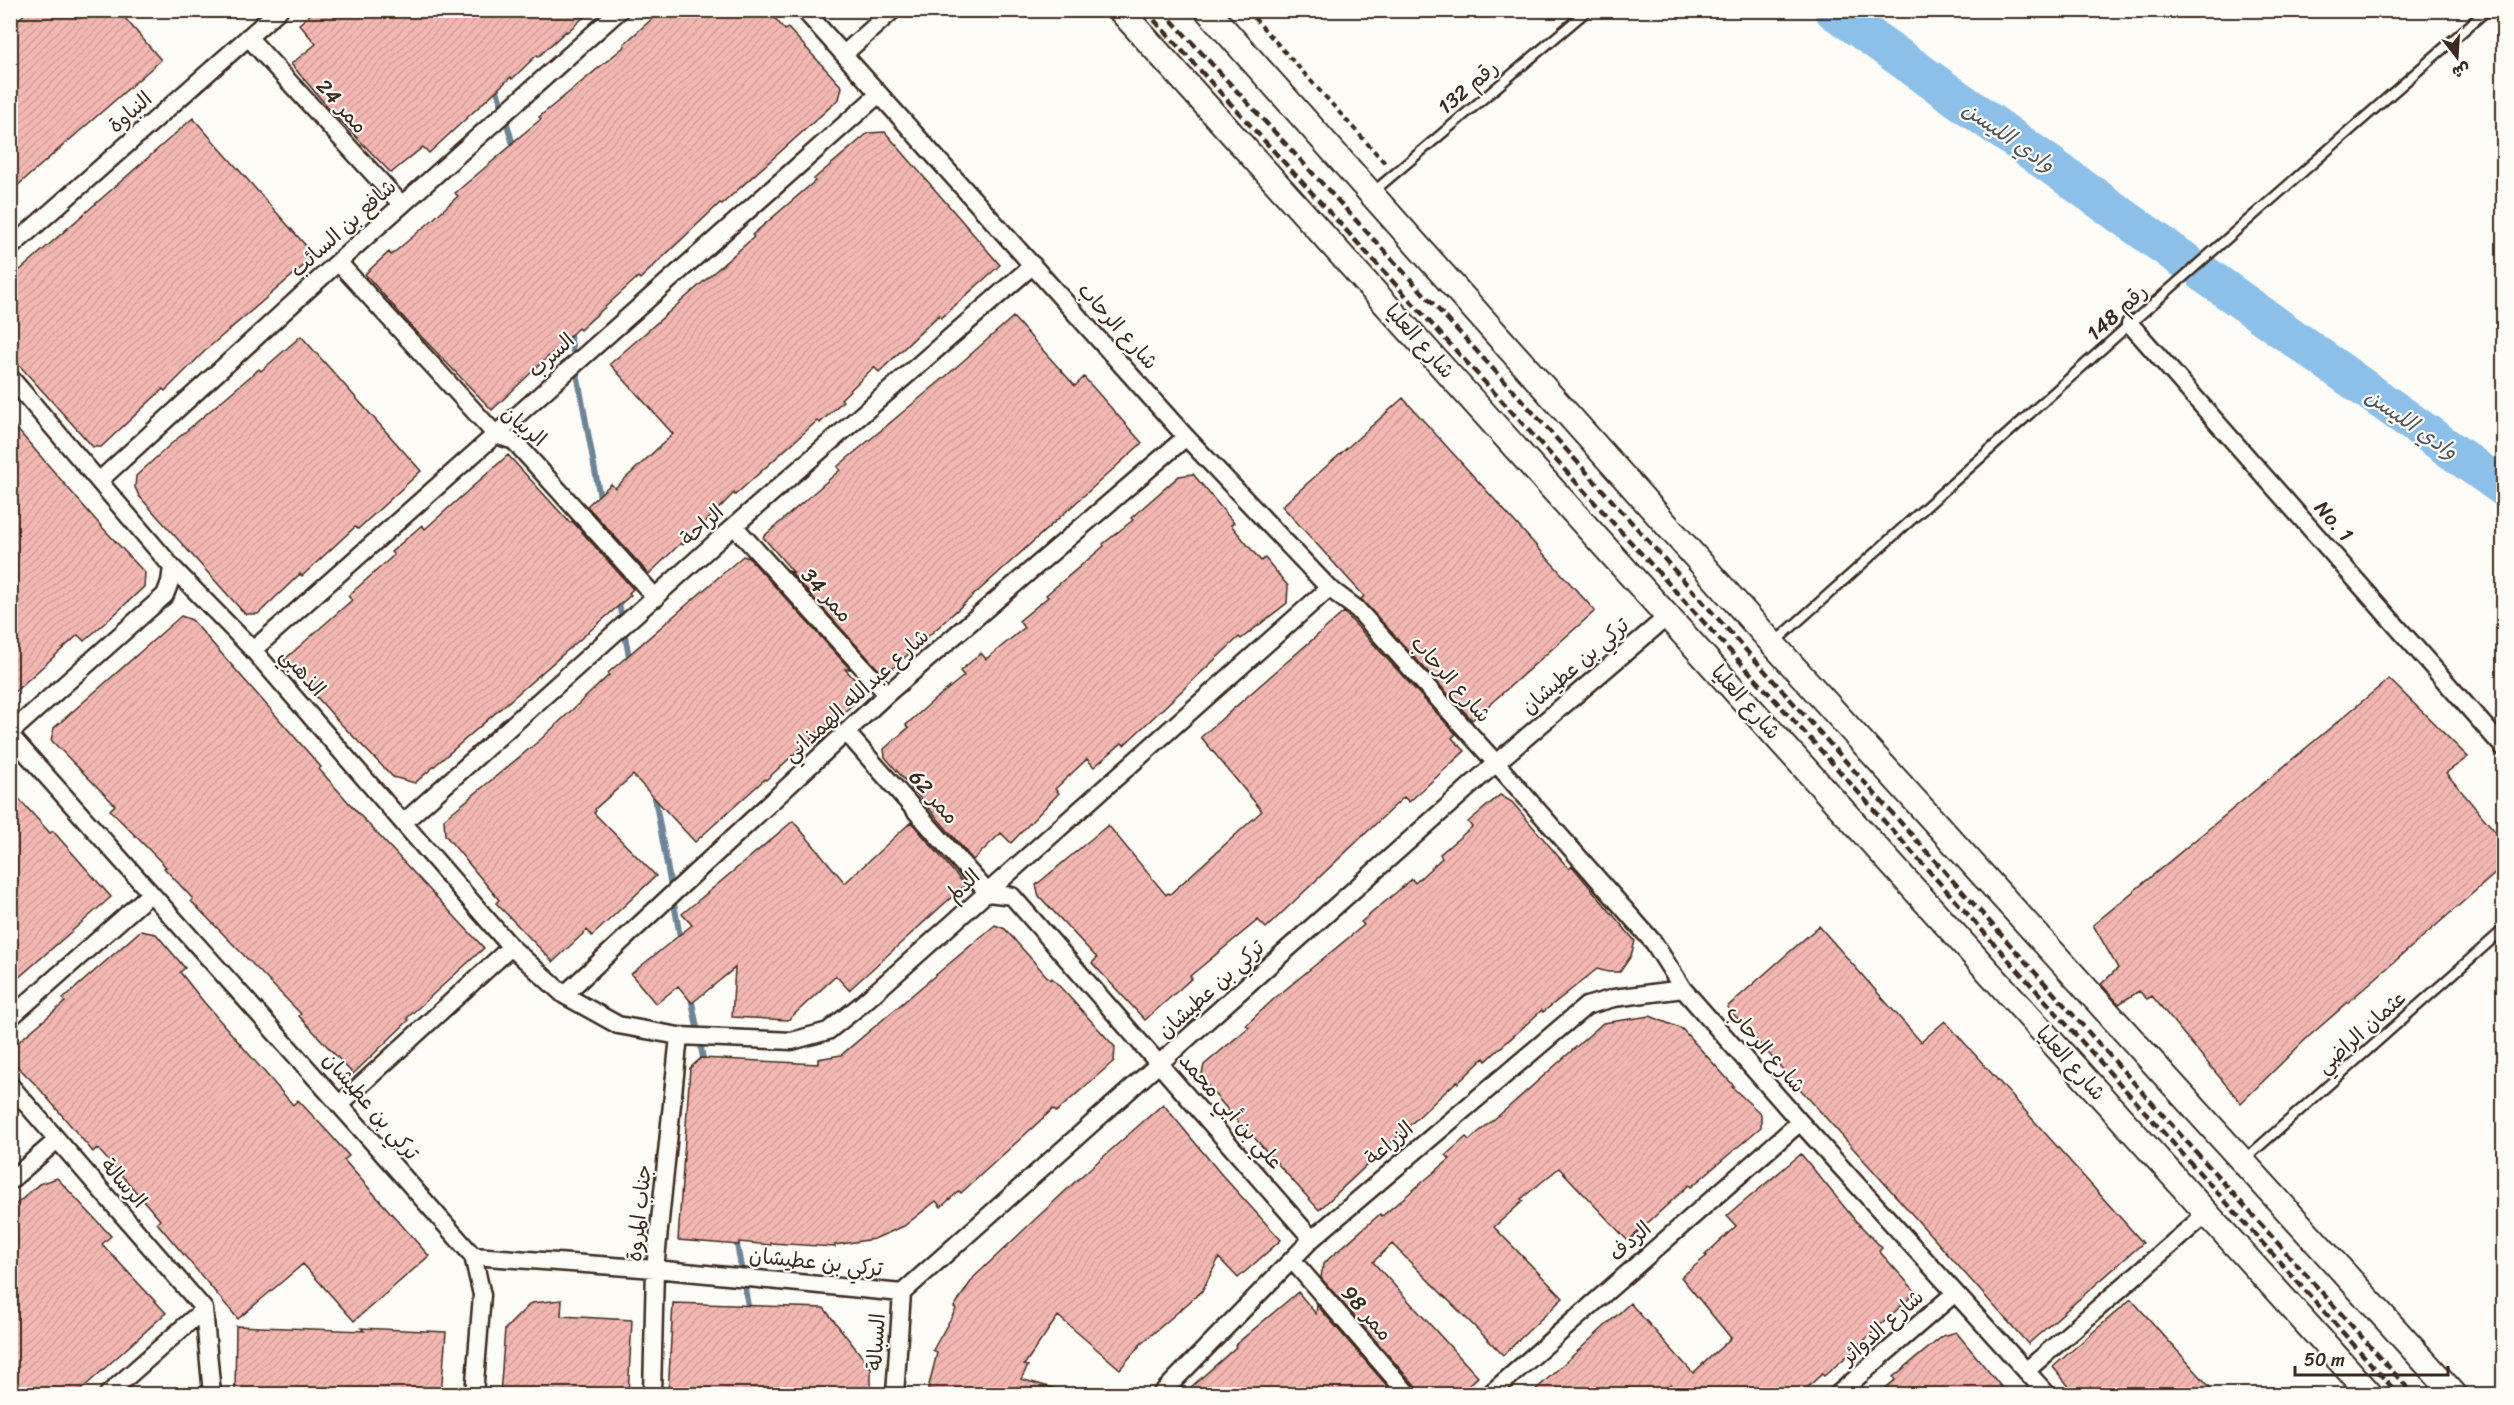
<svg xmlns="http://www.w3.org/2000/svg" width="2514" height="1405" viewBox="0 0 2514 1405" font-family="Sriracha,'Playpen Sans Arabic',sans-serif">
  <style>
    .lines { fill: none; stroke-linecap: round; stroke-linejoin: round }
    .stream { stroke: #6c8498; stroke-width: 6 }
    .river { stroke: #8cc0e9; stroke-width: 38 }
    .building { fill: url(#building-hatch); stroke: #3b2a1e; stroke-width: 1.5 }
    .service-casing { stroke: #3b2a1e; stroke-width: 13 }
    .minor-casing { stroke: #3b2a1e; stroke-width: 21 }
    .secondary-casing { stroke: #3b2a1e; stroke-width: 28 }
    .path { stroke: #3b2a1e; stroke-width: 4; stroke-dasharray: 6 4.5; stroke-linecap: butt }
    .service { stroke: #fdfcf7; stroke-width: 8 }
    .minor { stroke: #fdfcf7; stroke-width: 16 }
    .secondary { stroke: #fdfcf7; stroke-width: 24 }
    .rail { stroke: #3b2a1e; stroke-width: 4.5; stroke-dasharray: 9 4.5; stroke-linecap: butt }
    .labels { text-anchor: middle; stroke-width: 4.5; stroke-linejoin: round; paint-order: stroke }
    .street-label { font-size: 21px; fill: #3b2a1e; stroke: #fdfcf7 }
    .water-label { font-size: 22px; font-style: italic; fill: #53575b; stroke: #fdfcf7 }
  </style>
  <defs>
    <pattern id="building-hatch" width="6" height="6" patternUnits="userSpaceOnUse" patternTransform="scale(1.5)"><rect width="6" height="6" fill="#f4b8b3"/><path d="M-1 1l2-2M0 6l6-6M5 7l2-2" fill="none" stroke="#d29e9a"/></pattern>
  </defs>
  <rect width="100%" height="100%" fill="#fdfcf7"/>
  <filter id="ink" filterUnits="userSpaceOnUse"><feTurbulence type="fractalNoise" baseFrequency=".0167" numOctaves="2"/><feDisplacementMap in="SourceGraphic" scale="12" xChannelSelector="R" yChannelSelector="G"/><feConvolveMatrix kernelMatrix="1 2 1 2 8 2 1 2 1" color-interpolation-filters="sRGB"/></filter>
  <g filter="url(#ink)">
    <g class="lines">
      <path class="stream" d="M495,83L514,148
        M569,330L601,503
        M618,598L630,662
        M654,793L681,942
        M691,997L704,1063
        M736,1239L749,1311"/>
      <path class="river" d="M1833,10L2185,261
        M2204,274L2504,488"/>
    </g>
    <path class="building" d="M29,10H118L161,60L10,192V27Z
      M316,10H592L567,32L566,31L538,57L537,55L512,79L511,77L429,153L423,147L391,173L332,112L291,64L316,44L299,24Z
      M662,10H768L785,30L788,28L842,87L839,99L722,204L720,203L640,279L638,277L580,330L578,328L492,410L414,329L365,274L389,252L391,255L429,223L458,196L455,193L513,144L512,143L541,119L539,117L625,46L624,44Z
      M193,118L315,256L208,348L165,391L163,389L101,447H93L10,355V279Z
      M885,132L1000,265L941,318L939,315L879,372L874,367L841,399L843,401L820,423L817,421L735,495L734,493L683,545L681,543L649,574L587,506L611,484L615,488L673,434L610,364L754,237L752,235L815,181L814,179L868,133Z
      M1013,317L1075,386L1084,377L1142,443L893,668L878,669L789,571L794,573L763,537L840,470L837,467L945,377Z
      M301,336L421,471L358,529L355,527L302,576L300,574L258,614H245L139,496L135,487L136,476L171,444L259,369L261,371Z
      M1403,398L1595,611L1472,720L1361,599L1364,596L1282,506Z
      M10,421L101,526L145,573L144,587L115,614L84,641L78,635L10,696Z
      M508,455L570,523L572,521L633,589L629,593L631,595L415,783L393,777L339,722L284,660L352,600L348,596L394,555L391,552L422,525L425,529Z
      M1193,474L1234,523L1231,525L1261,561L1265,558L1288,586L1287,603L1241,639L1239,637L1124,745L1122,743L1094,767L1087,759L1055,789L1059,793L1011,843L1001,833L973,860L885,757L884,749L908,728L906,725L934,700L964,676L960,671L981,653L986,659L1024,628L1019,621L1048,597L1046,595L1104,546L1103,544L1133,520L1131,518L1179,476Z
      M743,556L749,558L850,669H845L866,692L828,727L826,725L766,780L765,779L695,842L633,775L595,809L596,811L594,813L656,876L592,936L587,930L553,962L496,903L499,900L445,835L444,819L540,740L609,675L608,673Z
      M1344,612L1456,734L1452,738L1465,751L1409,802L1404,797L1266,928L1258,920L1190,976L1192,978L1145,1020L1092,963L1097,958L1039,896L1036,885L1108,825L1166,895L1168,893L1170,894L1262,811L1201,737Z
      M181,616L192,620L321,767L319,769L358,813L484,948L407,1018L409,1020L353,1074L299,1016L301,1014L191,901L193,899L164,868L166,867L110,810L115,805L51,740L54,728Z
      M2389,679L2468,757L2446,773L2504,842V866L2306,1039L2241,1103L2152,996L2147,999L2139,991L2119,1004L2101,984L2118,968L2093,925Z
      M10,789L50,833L53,831L111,897L10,985Z
      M1500,795L1512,802L1569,869L1572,866L1635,941L1631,956L1620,972H1608L1597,969L1543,1012L1542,1010L1486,1061L1484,1058L1458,1083L1457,1081L1319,1210L1251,1134L1249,1135L1201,1078L1204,1065L1249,1027L1246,1025L1275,998L1364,925L1361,922L1412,879L1415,883L1442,858L1440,854L1472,827L1468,822Z
      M793,821L845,883L911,822L965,885L849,990L836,976L788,1020L732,1017L735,968L692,1003L678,986L656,1004L631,974L692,925L682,914Z
      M995,925L1005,929L1050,980L1052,978L1115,1047L1114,1061L1056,1112L1053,1109L961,1193L959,1191L941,1207L936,1201L904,1226L874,1239L835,1245V1247L771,1243V1245L739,1242V1245L678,1240L690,1068L701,1058L818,1064V1059L841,1055Z
      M1819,926L1921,1042L1945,1021L2143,1243L2028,1344L1727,1007Z
      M140,931L156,934L185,968L180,972L203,1001L293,1105L298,1100L328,1132L349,1156L344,1160L429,1256L354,1321L303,1264L238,1319L157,1223L160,1220L125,1179L97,1148L93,1152L38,1087L11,1060L10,1049L65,1002L63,999Z
      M1650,1016L1682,1029L1734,1086L1732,1087L1761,1114V1127L1691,1187L1689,1185L1628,1241L1559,1168L1521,1199L1523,1201L1494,1227L1563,1298L1503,1355L1392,1244L1373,1262L1478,1377L1459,1395H1418L1416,1387L1321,1278L1323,1264L1380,1214L1382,1216L1450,1159L1446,1155L1466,1137L1469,1140L1504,1111L1603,1023Z
      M1163,1104L1221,1174L1281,1240L1238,1278L1219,1258L1202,1291L1141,1344L1120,1369L1058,1316L1024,1365L1028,1366L1021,1379L1060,1390V1395H948L928,1389L937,1353L933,1350L956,1309L954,1307L974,1277L1077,1180Z
      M1801,1154L1855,1220L1882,1248L1879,1251L1916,1292L1853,1351L1824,1376L1822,1374L1799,1395H1681L1671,1384L1659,1395H1530L1630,1303L1693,1373L1731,1338L1681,1277L1707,1256L1705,1255L1736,1226L1727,1216Z
      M57,1178L111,1236L102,1244L166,1313L75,1395H10V1210L39,1184Z
      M1298,1292L1316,1314L1317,1305L1395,1395H1182L1236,1347L1235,1345Z
      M2131,1299L2217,1395H2076L2053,1367Z
      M562,1300L561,1316L632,1320L628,1395H500L505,1329L531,1303Z
      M673,1303L824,1308L871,1368V1395H668Z
      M236,1326L364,1331L361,1328L446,1332L441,1395H235Z
      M1956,1332L2008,1395H1877L1895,1380L1893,1377L1943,1336Z"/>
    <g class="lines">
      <g class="service-casing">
        <path id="service" d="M1373,192L1588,10
          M1774,643L2130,324L2487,10
          M2244,1160L2504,929"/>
      </g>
      <g class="minor-casing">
        <path id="minor" d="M804,10L1186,437L1329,588L1357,609L1496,763L1654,943L1683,989L1800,1122L2047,1394
          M248,37L402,205
          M844,54L893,10
          M10,248L279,10
          M338,262L496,435L514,441L656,598
          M2130,324L2504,748
          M10,377L172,567L253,650L511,947L564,995L618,1025L679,1036L792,1041L828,1031L862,1004L1329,588
          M99,481L338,262L620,10
          M734,526L887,694
          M253,650L879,94
          M846,732L988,893L1012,896L1312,1239
          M10,733L165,595L170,582L172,567
          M10,735C164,909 320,1081 473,1256L655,1269L902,1293L1496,763L1668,616
          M404,822L734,526L1033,265
          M564,995L887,694L1186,437
          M10,1018L150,894
          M10,1085L204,1309
          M340,1104L511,947
          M10,1181L57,1140
          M473,1256L482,1295L474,1394
          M1293,1261L1408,1394
          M204,1309L212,1394
          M2026,1371L2206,1214
          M108,1394L204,1309
          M652,1394L655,1269L679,1036
          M895,1394L902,1293
          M1161,1394L1312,1239L1586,1006L1614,998L1683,989
          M1490,1394L1800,1122
          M1838,1394L1955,1293"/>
      </g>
      <g class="secondary-casing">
        <path id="secondary" d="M1120,10L2370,1394
          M1207,10L1773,644L2454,1394"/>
      </g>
      <path class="path" d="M1247,10L1385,163"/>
      <use href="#service" class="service"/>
      <use href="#minor" class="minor"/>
      <use href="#secondary" class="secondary"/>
      <path class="rail" d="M1145,10L1815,744L2398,1394
        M1162,10L1520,398L2413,1394"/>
    </g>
  </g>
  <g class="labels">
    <g class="street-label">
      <text transform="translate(1468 87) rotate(-40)" y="7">رقم 132</text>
      <text transform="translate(342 106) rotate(48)" y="7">ممر 24</text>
      <text transform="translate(130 112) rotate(-41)" y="7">النباوة</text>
      <text transform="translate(343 228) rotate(-42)" y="7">شافع بن السائب</text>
      <text transform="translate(2117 312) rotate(-42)" y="7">رقم 148</text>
      <text transform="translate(1118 326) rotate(48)" y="7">شارع الرحاب</text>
      <text transform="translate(1420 341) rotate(48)" y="7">شارع العليا</text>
      <text transform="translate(551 355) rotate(-42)" y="7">السرب</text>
      <text transform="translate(524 426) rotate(40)" y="7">الربيان</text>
      <text transform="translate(2334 521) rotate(49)" y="7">No. 1</text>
      <text transform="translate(702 525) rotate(-42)" y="7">الراحة</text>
      <text transform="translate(827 595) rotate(48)" y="7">ممر 34</text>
      <text transform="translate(1575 666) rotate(-41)" y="7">تركي بن عطيشان</text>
      <text transform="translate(303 672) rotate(49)" y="7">الذهبي</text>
      <text transform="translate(1451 679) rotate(48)" y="7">شارع الرحاب</text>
      <text transform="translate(856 695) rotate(-42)" y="7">شارع عبدالله الهمذاني</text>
      <text transform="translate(1746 702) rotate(48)" y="7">شارع العليا</text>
      <text transform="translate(934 797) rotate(49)" y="7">ممر 62</text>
      <text transform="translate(963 885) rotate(-42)" y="7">الدلم</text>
      <text transform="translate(1211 989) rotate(-42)" y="7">تركي بن عطيشان</text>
      <text transform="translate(2361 1032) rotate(-42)" y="7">عثمان الراضي</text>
      <text transform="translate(1766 1049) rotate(49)" y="7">شارع الرحاب</text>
      <text transform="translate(2071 1063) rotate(48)" y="7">شارع العليا</text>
      <text transform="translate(371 1106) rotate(49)" y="7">تركي بن عطيشان</text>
      <text transform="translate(1231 1111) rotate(49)" y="7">علي بن أبي محمد</text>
      <text transform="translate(1389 1143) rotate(-40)" y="7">الزراعة</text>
      <text transform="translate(124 1183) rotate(49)" y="7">الرسالة</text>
      <text transform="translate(639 1213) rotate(-84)" y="7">جناب المروة</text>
      <text transform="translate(1630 1241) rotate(-41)" y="7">الردف</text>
      <text transform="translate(816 1262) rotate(6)" y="7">تركي بن عطيشان</text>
      <text transform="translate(1367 1313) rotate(49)" y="7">ممر 98</text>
      <text transform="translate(1882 1327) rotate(-41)" y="7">شارع الدوائر</text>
      <text transform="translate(876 1342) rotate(-86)" y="7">السبالة</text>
    </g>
    <g class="water-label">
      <text transform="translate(2009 136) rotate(35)" y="8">وادي الليسن</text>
      <text transform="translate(2412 423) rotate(35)" y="8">وادي الليسن</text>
    </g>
  </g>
  <rect width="2514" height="1405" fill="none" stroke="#fdfcf7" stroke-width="36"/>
  <rect x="18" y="18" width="2478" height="1369" fill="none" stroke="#3b2a1e" stroke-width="2" filter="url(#ink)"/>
  <g transform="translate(2457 57) rotate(163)" stroke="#fdfcf7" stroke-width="4.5" paint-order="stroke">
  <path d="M0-4.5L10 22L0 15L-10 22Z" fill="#3b2a1e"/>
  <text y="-9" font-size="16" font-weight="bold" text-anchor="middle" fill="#3b2a1e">ش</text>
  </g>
  <path d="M2295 1366v9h153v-9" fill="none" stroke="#3b2a1e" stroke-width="3"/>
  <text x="2304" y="1366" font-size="18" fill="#3b2a1e" stroke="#fdfcf7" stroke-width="4.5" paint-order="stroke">50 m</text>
</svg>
